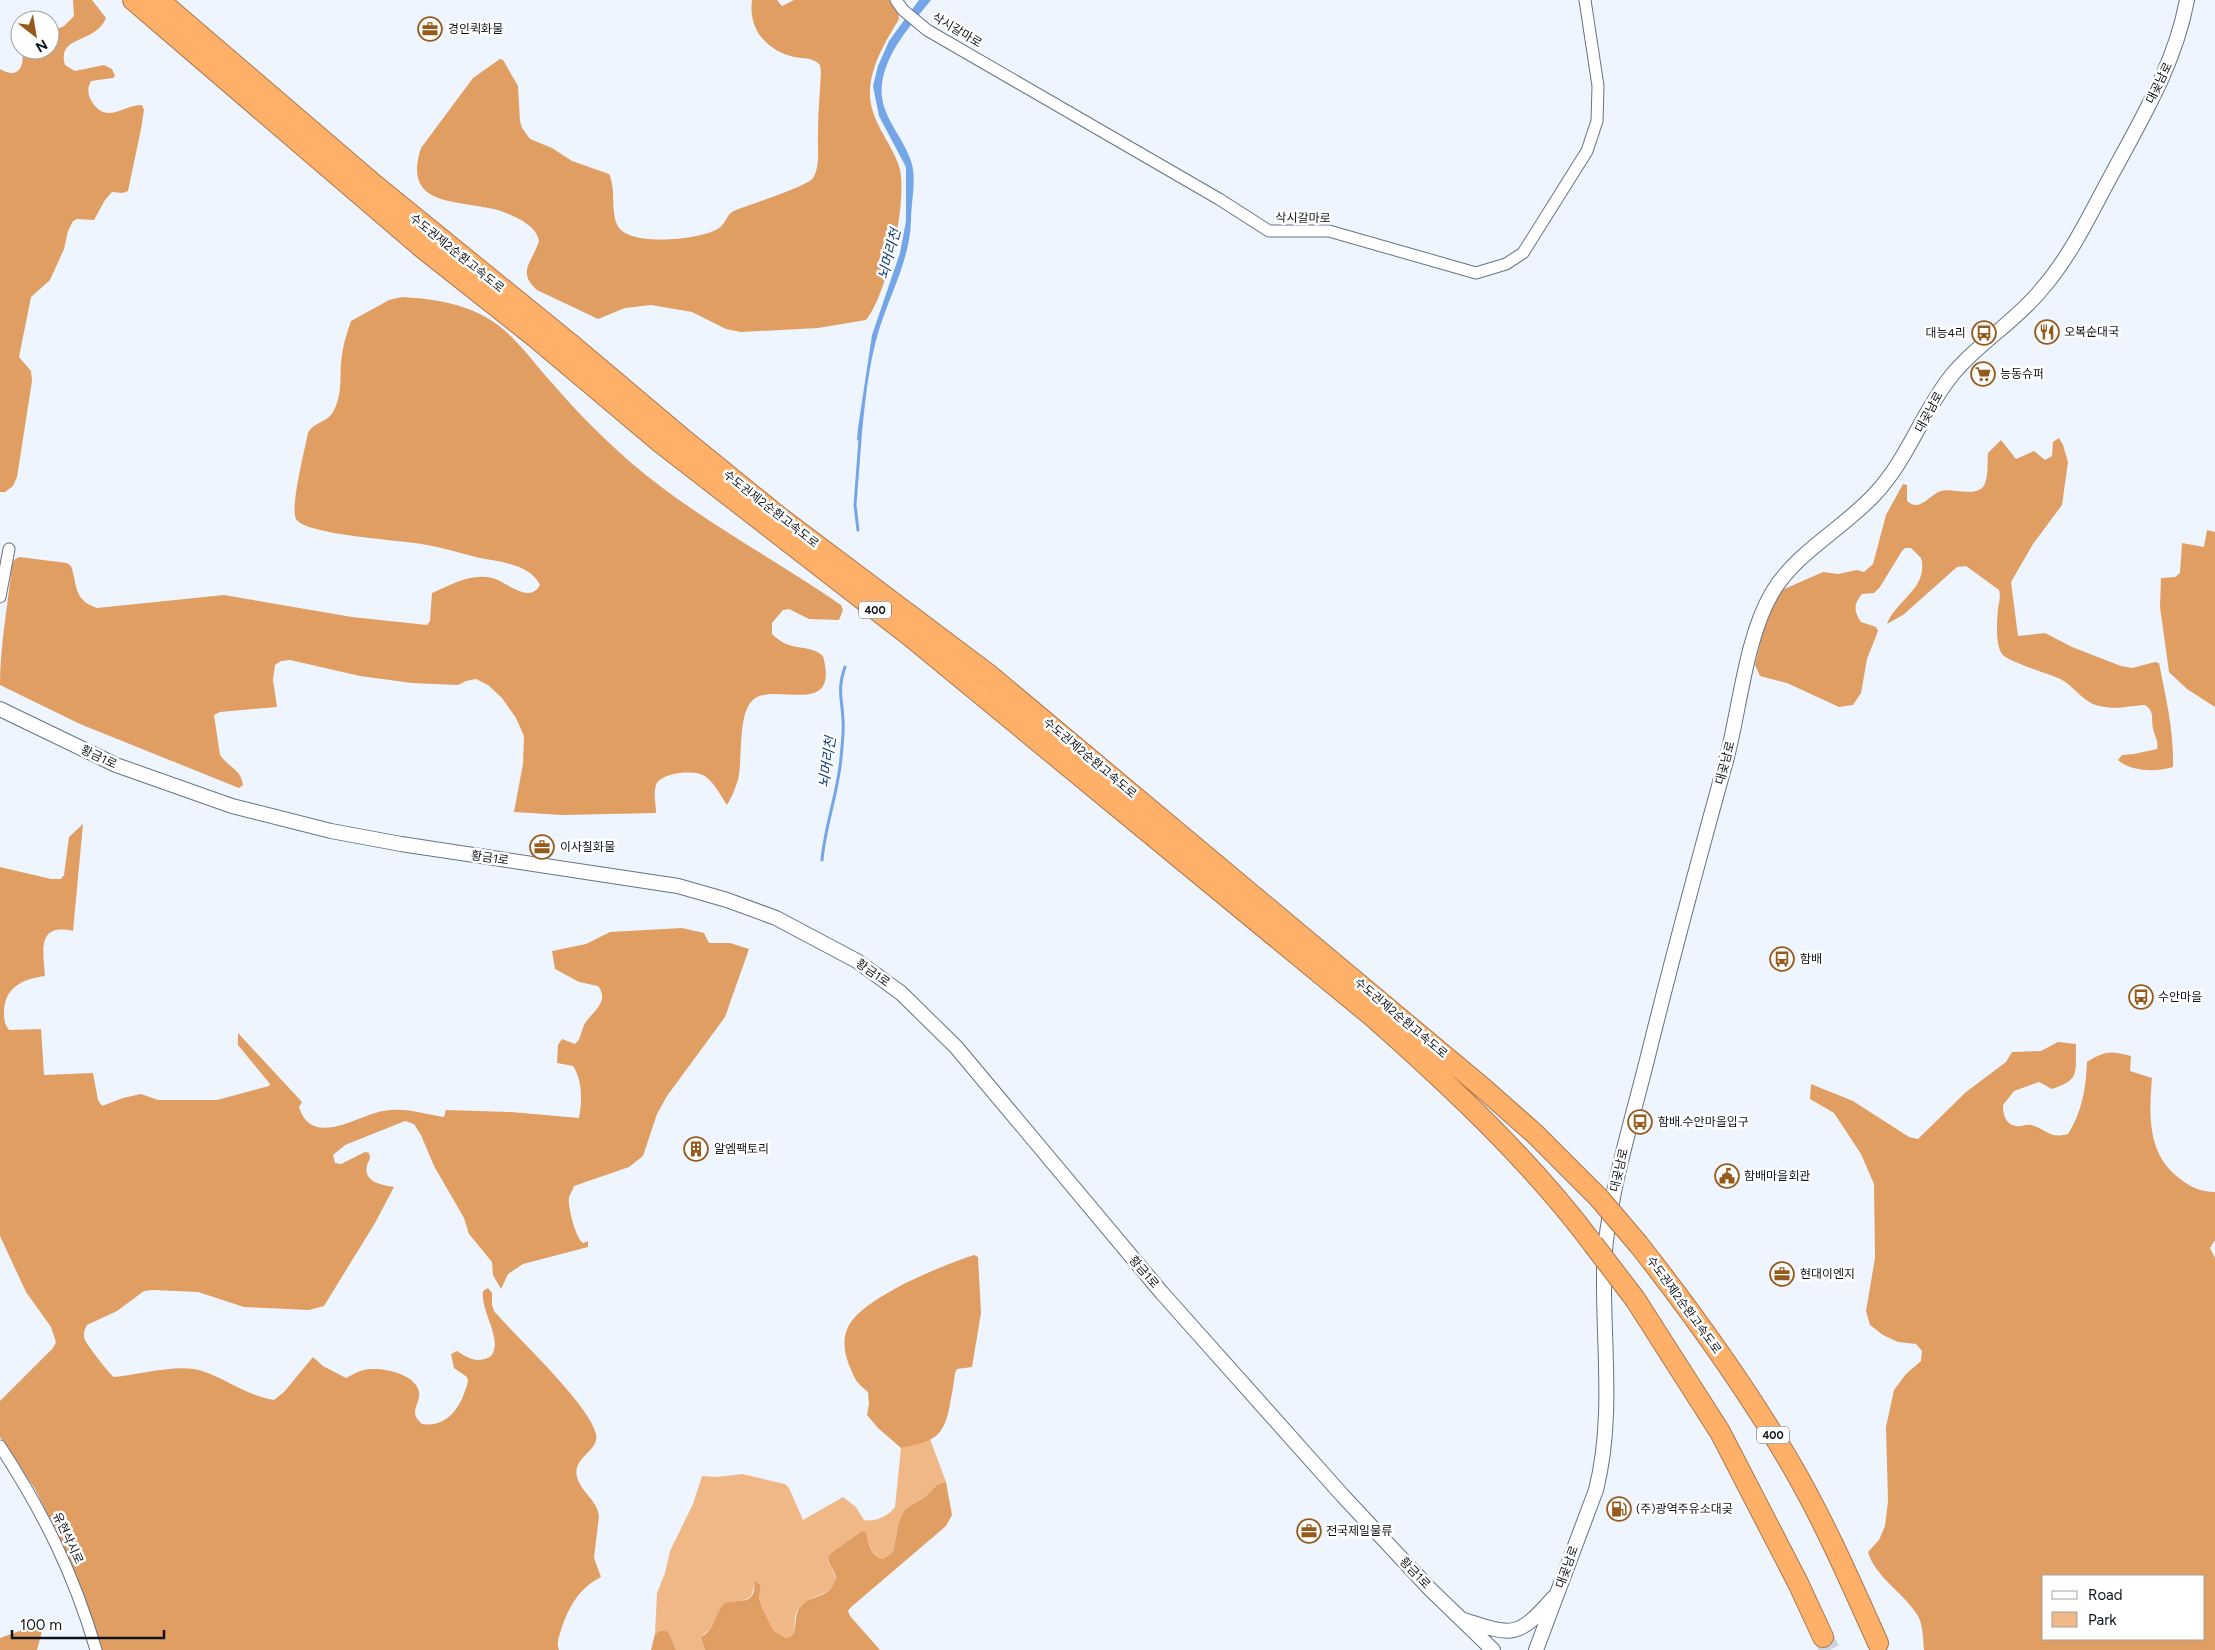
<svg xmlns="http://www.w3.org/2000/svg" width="2215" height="1650" viewBox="0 0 2215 1650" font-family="Figtree,'Noto Sans KR',sans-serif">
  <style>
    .green { fill: #f1b887 }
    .forest { fill: #e19e62; fill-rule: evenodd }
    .water { fill: #74a5e7 }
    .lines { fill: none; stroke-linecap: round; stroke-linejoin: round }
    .stream { stroke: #74a5e7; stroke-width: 3 }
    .motorway-tunnel { stroke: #ccd3dd; stroke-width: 20; stroke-dasharray: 20 10; stroke-linecap: butt }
    .minor-casing { stroke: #647388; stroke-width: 13 }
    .tertiary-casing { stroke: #647388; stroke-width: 16 }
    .motorway-casing { stroke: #aa784d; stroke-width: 22 }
    .minor { stroke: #fff; stroke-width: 11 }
    .tertiary { stroke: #fff; stroke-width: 14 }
    .motorway { stroke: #feaf68; stroke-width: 20 }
    .motorway-bridge-casing { stroke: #aa784d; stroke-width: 22; stroke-linecap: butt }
    .motorway-bridge { stroke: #feaf68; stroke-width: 20 }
    .labels { text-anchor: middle; stroke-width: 5; stroke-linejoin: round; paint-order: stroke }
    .shield { fill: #fff; stroke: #565a5f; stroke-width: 1 }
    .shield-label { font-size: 11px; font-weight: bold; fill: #0d131a }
    .poi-label { font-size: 12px; fill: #0d131a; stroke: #fff; text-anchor: start }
    .street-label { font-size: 12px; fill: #0d131a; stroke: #fff }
    .water-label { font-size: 14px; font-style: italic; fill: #0d3d78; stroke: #fff }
  </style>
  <rect width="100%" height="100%" fill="#eef5ff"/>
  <path class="green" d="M930,1439L946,1482L938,1484L925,1497L905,1509L899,1521L893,1552L883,1559C871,1555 869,1544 866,1532L862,1531L831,1553L828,1562C852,1598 812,1589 798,1609C791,1619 800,1635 786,1638L774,1631L762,1608L759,1598L761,1585L754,1580V1587L751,1597L737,1603L730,1602L709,1630L701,1637L705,1650H676L670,1635L660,1631L655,1634L657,1593L665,1573L670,1551L693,1504L702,1476L717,1477L742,1474L785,1484L789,1488L803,1520L843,1497L856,1507L864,1520C876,1522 888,1516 895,1507L901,1448Z"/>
  <path class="forest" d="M73,0H92L106,18C96,44 56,35 65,65L75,71L104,65L112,69L115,76L113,78L91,81C87,88 88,94 91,100C106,126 122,105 142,105L144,110L141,129L128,191L123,193L112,192L105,200L94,220L77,219L73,221L68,231L64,249L50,280L31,297L19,357L31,371L32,381L17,477L13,486L5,492H0V69C18,80 25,67 22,50H50V32L64,26L74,16Z
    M752,0H777L782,6L794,0H889L898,13L899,19C886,41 872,63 870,89C868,119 890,140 899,166C909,198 887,295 866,320L818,328L741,332L726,329L692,312L651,305L625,308L598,319L537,290C516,272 533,261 539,241C537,231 531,227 523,221C512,215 501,210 488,208C450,200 403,204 421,148L473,78L500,59L503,60L518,86L520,121L522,128L530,139L552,148L572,161L609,174C617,190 609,216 620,229C634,246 702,240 719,228C727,223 726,213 736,210C749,205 808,186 813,178C821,165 817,146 818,132C818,112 820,92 821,72L820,65C813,57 804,59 794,57C766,50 748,29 752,0Z
    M402,297C437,299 469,304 498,325C519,341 534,363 552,383C576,411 601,436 629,461C694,517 770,556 841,605L843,610L839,620L809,619L789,609L783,610L772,623V634C790,653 809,643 823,656C840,719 776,682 754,699C737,712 743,759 738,780C735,789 732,797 727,805C721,796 715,784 706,777C696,769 661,772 656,785C653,794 656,804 656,813L562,815L514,812L523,764L524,736L516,718L502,698L488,685L476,679L466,681L458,685L412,683L360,676L290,660L281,661L275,665L273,680L277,707L220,712L214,715L220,755C228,767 241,769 243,785L239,788L80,724L0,685C0,645 8,605 12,564L14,560L19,557L67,563L71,566C78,585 72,599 97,608L224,595L352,617L427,625L430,621L432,593C452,585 470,573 492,578C506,581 529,605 540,585C530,564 500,562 480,558C460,553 441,547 421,544C400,540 305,535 296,519C290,507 305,449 308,433C313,422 327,423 333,412C342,397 340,379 341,363C342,349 346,335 351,321L389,300Z
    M2059,438L2063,445L2068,462L2062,505L2033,544L2011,582L2018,636L2045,633L2072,647L2121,666L2132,668L2155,662L2159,663C2166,698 2174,731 2173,767C2157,772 2131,772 2118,760L2122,755L2134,754L2157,749C2159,740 2154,736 2153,728C2151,718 2155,712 2145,705C2127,706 2118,710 2099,706C2082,702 2073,684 2058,678C2048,674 2005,660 2002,654C1995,644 1997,621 1998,609C1999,602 2001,596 1999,590L1966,566L1957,567L1903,615L1887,624C1896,600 1929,588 1921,558L1911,548H1905L1902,551L1880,587L1874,593L1862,594C1853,604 1854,612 1861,622L1876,627L1878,631L1867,659L1861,693L1853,705L1839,707L1787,683L1760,676L1755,665L1764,627L1768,613L1782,590L1823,572L1838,574L1857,570L1864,572L1873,564L1886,515L1903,484L1907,485V501C1920,513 1930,494 1941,491C1951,488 1975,497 1983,487C1989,479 1987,463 1988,453L2001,440L2016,459L2034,451L2045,460L2052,456L2053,442Z
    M2207,530L2215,532V707L2187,689L2169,672L2160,607L2161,578L2175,577L2180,573L2182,543L2204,547Z
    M83,824L73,931C37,923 43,950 45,976C23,979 5,987 4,1011C4,1018 4,1024 9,1030L41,1029L44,1075L93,1073L98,1100L102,1106L123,1098L141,1094L158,1100H217L269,1086L270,1084L238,1045V1033L302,1102L299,1107C312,1149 358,1115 383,1111C407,1107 422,1114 444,1117L446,1110L511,1112L579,1118C582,1102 583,1081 573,1066L557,1063L558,1045L562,1039L575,1044C581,1039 581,1032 584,1025C590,1013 611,1003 598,986L579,982L555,969L552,951L586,944L610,932L682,928L704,933L709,943H730L749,949L725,1017L667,1096L657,1114L643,1156L629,1167L574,1186C573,1190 570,1194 569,1197C567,1205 576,1239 583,1243L588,1241V1247L523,1264L508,1274L501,1289L493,1275L492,1262L469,1234L464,1218L434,1166L421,1135L414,1124L405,1121L345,1145L333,1155L335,1163L341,1164L365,1152L369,1153C371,1159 369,1160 367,1165C363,1182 381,1185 394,1187L375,1223L324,1306L309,1310L244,1307L198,1292L153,1290L144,1291L117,1311L87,1325C84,1330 83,1335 85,1340C87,1345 111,1376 114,1377C138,1375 180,1363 202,1371C227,1379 247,1396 274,1400L284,1392L313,1357L323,1366L346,1378C352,1375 358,1371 364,1370C379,1366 416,1373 419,1392C421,1405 407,1411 422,1424C449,1428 462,1405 468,1381L467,1377L454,1368L451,1354L457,1351C470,1359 476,1363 490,1357C505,1341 480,1312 483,1291L488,1288L492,1293V1305L494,1311C518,1339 588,1403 596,1434C600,1451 572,1457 577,1477C581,1492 597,1500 599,1516L594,1558L601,1577C579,1588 568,1608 561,1630C559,1637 556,1643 559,1650H100L84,1598L61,1541L35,1489L0,1437V1401L53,1348L56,1342L51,1327L26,1292L0,1236V867L51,879H61L64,875L69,837Z
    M2058,1042L2076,1044C2075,1073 2081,1079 2052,1089L2039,1082L2014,1091L2003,1105C2003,1114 2005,1124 2016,1126C2021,1127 2026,1124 2031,1125C2048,1130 2049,1139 2068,1134C2082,1112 2086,1088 2087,1062C2106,1050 2111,1051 2131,1056L2130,1071L2152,1078C2149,1115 2147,1154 2179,1178C2190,1187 2201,1192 2215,1192V1240L2210,1248L2215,1258V1650H1924C1923,1639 1923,1625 1918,1616C1904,1593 1875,1577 1868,1552L1879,1540L1885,1526L1888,1501L1886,1427L1894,1390L1906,1374L1921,1361L1922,1351L1916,1344L1898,1342L1883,1335L1870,1325L1866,1311L1875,1258L1874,1184L1861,1154L1834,1113L1810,1099L1811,1084L1853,1101L1909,1137L1918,1139L1966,1092L2006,1062L2012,1052L2041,1051ZM2044,1576H2204V1639H2044Z
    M974,1255L978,1257L981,1313L972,1367L957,1369L955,1373C954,1383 952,1393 950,1404C944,1438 934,1441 901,1448L878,1428L867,1415L869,1404L868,1392C855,1381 856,1381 849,1365C844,1352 842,1338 849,1325C866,1296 943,1265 974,1255Z
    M946,1482L952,1515L946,1526L850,1608L848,1611L850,1616L880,1650H705L701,1637C716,1629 714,1614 725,1603C741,1599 757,1606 754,1580L761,1585L759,1598L762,1608L774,1631L786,1638C801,1635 791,1616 801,1606C810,1595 830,1598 835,1581C839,1569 822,1564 831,1553L862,1531L866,1532C869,1544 870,1555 883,1559L893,1552L899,1521L905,1509L925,1497L938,1484Z
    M28,1628L42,1631L37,1650H0V1638Z
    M660,1631H666L670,1635L676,1650H651L655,1634Z"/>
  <path class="water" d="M919,0H931C911,25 886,52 882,84C878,114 902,134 911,161C917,178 911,203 911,221C910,259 890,294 879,330C868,366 865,404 861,442L857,440L858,428L872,335L900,253L906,221V167L879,116L873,86L878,66L889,41Z"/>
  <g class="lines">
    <path class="stream" d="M858,530L855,505L860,439
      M822,860C825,825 838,793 841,758C842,746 844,732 843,720C842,697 837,690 845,667"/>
    <path class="motorway-tunnel" d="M1823,1637L1830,1650"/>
    <g class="minor-casing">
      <path id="minor" d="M896,0L903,10L927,30L1219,199L1269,231H1329L1476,273L1506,264L1523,253L1587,151L1597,121L1598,86L1585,0
        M0,597L9,549
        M0,1446C43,1512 74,1574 96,1650"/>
    </g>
    <g class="tertiary-casing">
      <path id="tertiary" d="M0,709L116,765L232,806L331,831L401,844L678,886L727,900L776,918L857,961L901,993L956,1047L1162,1293L1343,1496L1430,1589L1493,1650
        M1464,1620C1513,1636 1518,1638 1553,1598
        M1536,1650L1596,1490C1614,1419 1603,1345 1604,1272C1604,1245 1609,1219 1614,1192C1623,1148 1636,1104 1647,1060C1672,959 1699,858 1727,757C1740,707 1746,637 1772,593C1796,552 1843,529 1875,494C1908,459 1922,412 1952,375C1978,343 2015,322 2041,290C2071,256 2090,214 2112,174C2142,118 2175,64 2187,0"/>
    </g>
    <g class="motorway-casing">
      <path id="motorway" d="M133,0L420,246L535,337L661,443L910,636L1373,1017C1452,1087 1530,1160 1593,1244
        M159,0L376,186L573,346L683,439L778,516L988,674L1483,1088L1535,1134L1599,1198
        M1639,1245C1694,1315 1747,1389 1792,1466C1825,1523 1851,1583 1878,1643
        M1635,1299L1720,1432L1798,1583L1823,1637"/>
    </g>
    <use href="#minor" class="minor"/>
    <use href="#tertiary" class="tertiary"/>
    <use href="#motorway" class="motorway"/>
    <g class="motorway-bridge-casing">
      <path id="motorway-bridge" d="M1599,1198L1639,1245
        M1593,1244L1635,1299"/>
    </g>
    <use href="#motorway-bridge" class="motorway-bridge"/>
  </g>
  <defs>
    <g id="office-ring" transform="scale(1.25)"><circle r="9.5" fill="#fff" stroke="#965a1c" stroke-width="1.5"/><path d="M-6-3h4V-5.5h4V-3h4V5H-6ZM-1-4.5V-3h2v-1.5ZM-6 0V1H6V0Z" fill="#965a1c"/></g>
    <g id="restaurant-ring" transform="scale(1.25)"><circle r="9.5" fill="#fff" stroke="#965a1c" stroke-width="1.5"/><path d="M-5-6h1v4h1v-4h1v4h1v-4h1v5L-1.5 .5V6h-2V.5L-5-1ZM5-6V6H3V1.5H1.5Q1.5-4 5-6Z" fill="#965a1c"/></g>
    <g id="bus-ring" transform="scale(1.25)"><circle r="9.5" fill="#fff" stroke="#965a1c" stroke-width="1.5"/><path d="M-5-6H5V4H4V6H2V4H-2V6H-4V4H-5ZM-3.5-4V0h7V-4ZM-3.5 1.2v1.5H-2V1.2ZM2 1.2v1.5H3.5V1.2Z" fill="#965a1c"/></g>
    <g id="supermarket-ring" transform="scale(1.25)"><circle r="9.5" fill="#fff" stroke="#965a1c" stroke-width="1.5"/><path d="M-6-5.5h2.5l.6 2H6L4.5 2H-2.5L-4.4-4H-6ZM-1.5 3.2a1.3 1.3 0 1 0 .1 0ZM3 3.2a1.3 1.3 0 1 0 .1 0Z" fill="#965a1c"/></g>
    <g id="building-ring" transform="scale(1.25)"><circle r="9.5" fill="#fff" stroke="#965a1c" stroke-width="1.5"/><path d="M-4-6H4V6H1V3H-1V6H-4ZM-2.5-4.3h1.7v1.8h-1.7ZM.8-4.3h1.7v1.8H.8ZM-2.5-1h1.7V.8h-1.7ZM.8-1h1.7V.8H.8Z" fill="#965a1c"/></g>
    <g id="civic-ring" transform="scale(1.25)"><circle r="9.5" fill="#fff" stroke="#965a1c" stroke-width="1.5"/><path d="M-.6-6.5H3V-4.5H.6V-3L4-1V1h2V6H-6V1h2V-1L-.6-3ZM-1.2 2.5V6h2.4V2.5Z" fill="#965a1c"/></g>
    <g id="fuel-ring" transform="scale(1.25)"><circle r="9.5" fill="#fff" stroke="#965a1c" stroke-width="1.5"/><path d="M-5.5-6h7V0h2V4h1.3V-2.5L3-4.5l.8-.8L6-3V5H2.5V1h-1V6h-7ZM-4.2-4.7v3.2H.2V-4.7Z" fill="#965a1c"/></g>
  </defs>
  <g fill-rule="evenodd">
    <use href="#office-ring" x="430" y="29"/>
    <use href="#restaurant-ring" x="2047" y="332"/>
    <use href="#bus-ring" x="1984" y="333"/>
    <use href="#supermarket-ring" x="1983" y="374"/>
    <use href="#office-ring" x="542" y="847"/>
    <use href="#bus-ring" x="1782" y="959"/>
    <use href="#bus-ring" x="2141" y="997"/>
    <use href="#bus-ring" x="1640" y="1122"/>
    <use href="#building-ring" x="696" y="1149"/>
    <use href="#civic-ring" x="1727" y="1176"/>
    <use href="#office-ring" x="1782" y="1274"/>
    <use href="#fuel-ring" x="1619" y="1509"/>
    <use href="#office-ring" x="1309" y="1531"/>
  </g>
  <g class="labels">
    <g class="shield">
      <rect x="859" y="601.5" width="32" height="17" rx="4"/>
      <rect x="1757" y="1426.5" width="32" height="17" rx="4"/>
    </g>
    <g class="shield-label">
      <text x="875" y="614">400</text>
      <text x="1773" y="1439">400</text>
    </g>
    <g class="poi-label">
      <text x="448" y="33">경인퀵화물</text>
      <text x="2064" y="336">오복순대국</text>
      <text x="1966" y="337" text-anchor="end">대능4리</text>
      <text x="2000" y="378">능동슈퍼</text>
      <text x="560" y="851">이사칠화물</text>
      <text x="1800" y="963">함배</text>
      <text x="2158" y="1001">수안마을</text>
      <text x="1658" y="1126">함배.수안마을입구</text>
      <text x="714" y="1153">알엠팩토리</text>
      <text x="1744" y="1180">함배마을회관</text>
      <text x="1800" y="1278">현대이엔지</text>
      <text x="1636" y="1513">(주)광역주유소대곶</text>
      <text x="1326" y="1535">전국제일물류</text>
    </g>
    <g class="street-label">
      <text transform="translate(957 30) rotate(31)" y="4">삭시갈마로</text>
      <text transform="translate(2159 83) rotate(-64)" y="4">대곶남로</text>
      <text transform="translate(1303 218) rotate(1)" y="4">삭시갈마로</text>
      <text transform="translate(457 253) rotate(39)" y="4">수도권제2순환고속도로</text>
      <text transform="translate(1929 412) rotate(-61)" y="4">대곶남로</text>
      <text transform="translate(771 509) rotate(38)" y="4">수도권제2순환고속도로</text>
      <text transform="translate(99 757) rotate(25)" y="4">황금1로</text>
      <text transform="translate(1090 758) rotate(40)" y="4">수도권제2순환고속도로</text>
      <text transform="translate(1725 763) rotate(-75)" y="4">대곶남로</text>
      <text transform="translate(490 858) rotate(8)" y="4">황금1로</text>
      <text transform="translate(873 973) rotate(35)" y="4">황금1로</text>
      <text transform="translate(1401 1018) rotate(40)" y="4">수도권제2순환고속도로</text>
      <text transform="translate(1619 1170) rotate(-77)" y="4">대곶남로</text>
      <text transform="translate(1144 1272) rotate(49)" y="4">황금1로</text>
      <text transform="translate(1684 1305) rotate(54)" y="4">수도권제2순환고속도로</text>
      <text transform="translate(68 1538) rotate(65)" y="4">유현삭시로</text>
      <text transform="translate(1567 1567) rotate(-70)" y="4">대곶남로</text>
      <text transform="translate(1415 1573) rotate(46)" y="4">황금1로</text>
    </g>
    <g class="water-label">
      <text transform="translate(889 254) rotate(-75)" y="5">뇌머리천</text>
      <text transform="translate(827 762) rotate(-82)" y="5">뇌머리천</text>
    </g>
  </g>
  <rect x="2042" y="1575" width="162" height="65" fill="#ffffff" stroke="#9ea1a3"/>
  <rect x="2052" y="1591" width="25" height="8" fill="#ffffff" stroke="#9ea1a3"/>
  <text x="2088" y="1600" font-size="15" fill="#0d131a">Road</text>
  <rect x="2052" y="1612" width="25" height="15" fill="#f1b887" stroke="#9ea1a3"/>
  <text x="2088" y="1625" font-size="15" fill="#0d131a">Park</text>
  <g transform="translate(35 35) rotate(149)"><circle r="24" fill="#ffffff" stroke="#9ea1a3"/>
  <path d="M0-4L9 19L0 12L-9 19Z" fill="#965a1c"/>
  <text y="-8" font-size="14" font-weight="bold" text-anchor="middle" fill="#0d131a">N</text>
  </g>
  <path d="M12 1630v8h152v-8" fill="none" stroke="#0d131a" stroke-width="2.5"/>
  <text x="20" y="1630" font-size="15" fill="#0d131a" stroke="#ffffff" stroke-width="4" paint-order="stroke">100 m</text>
</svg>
